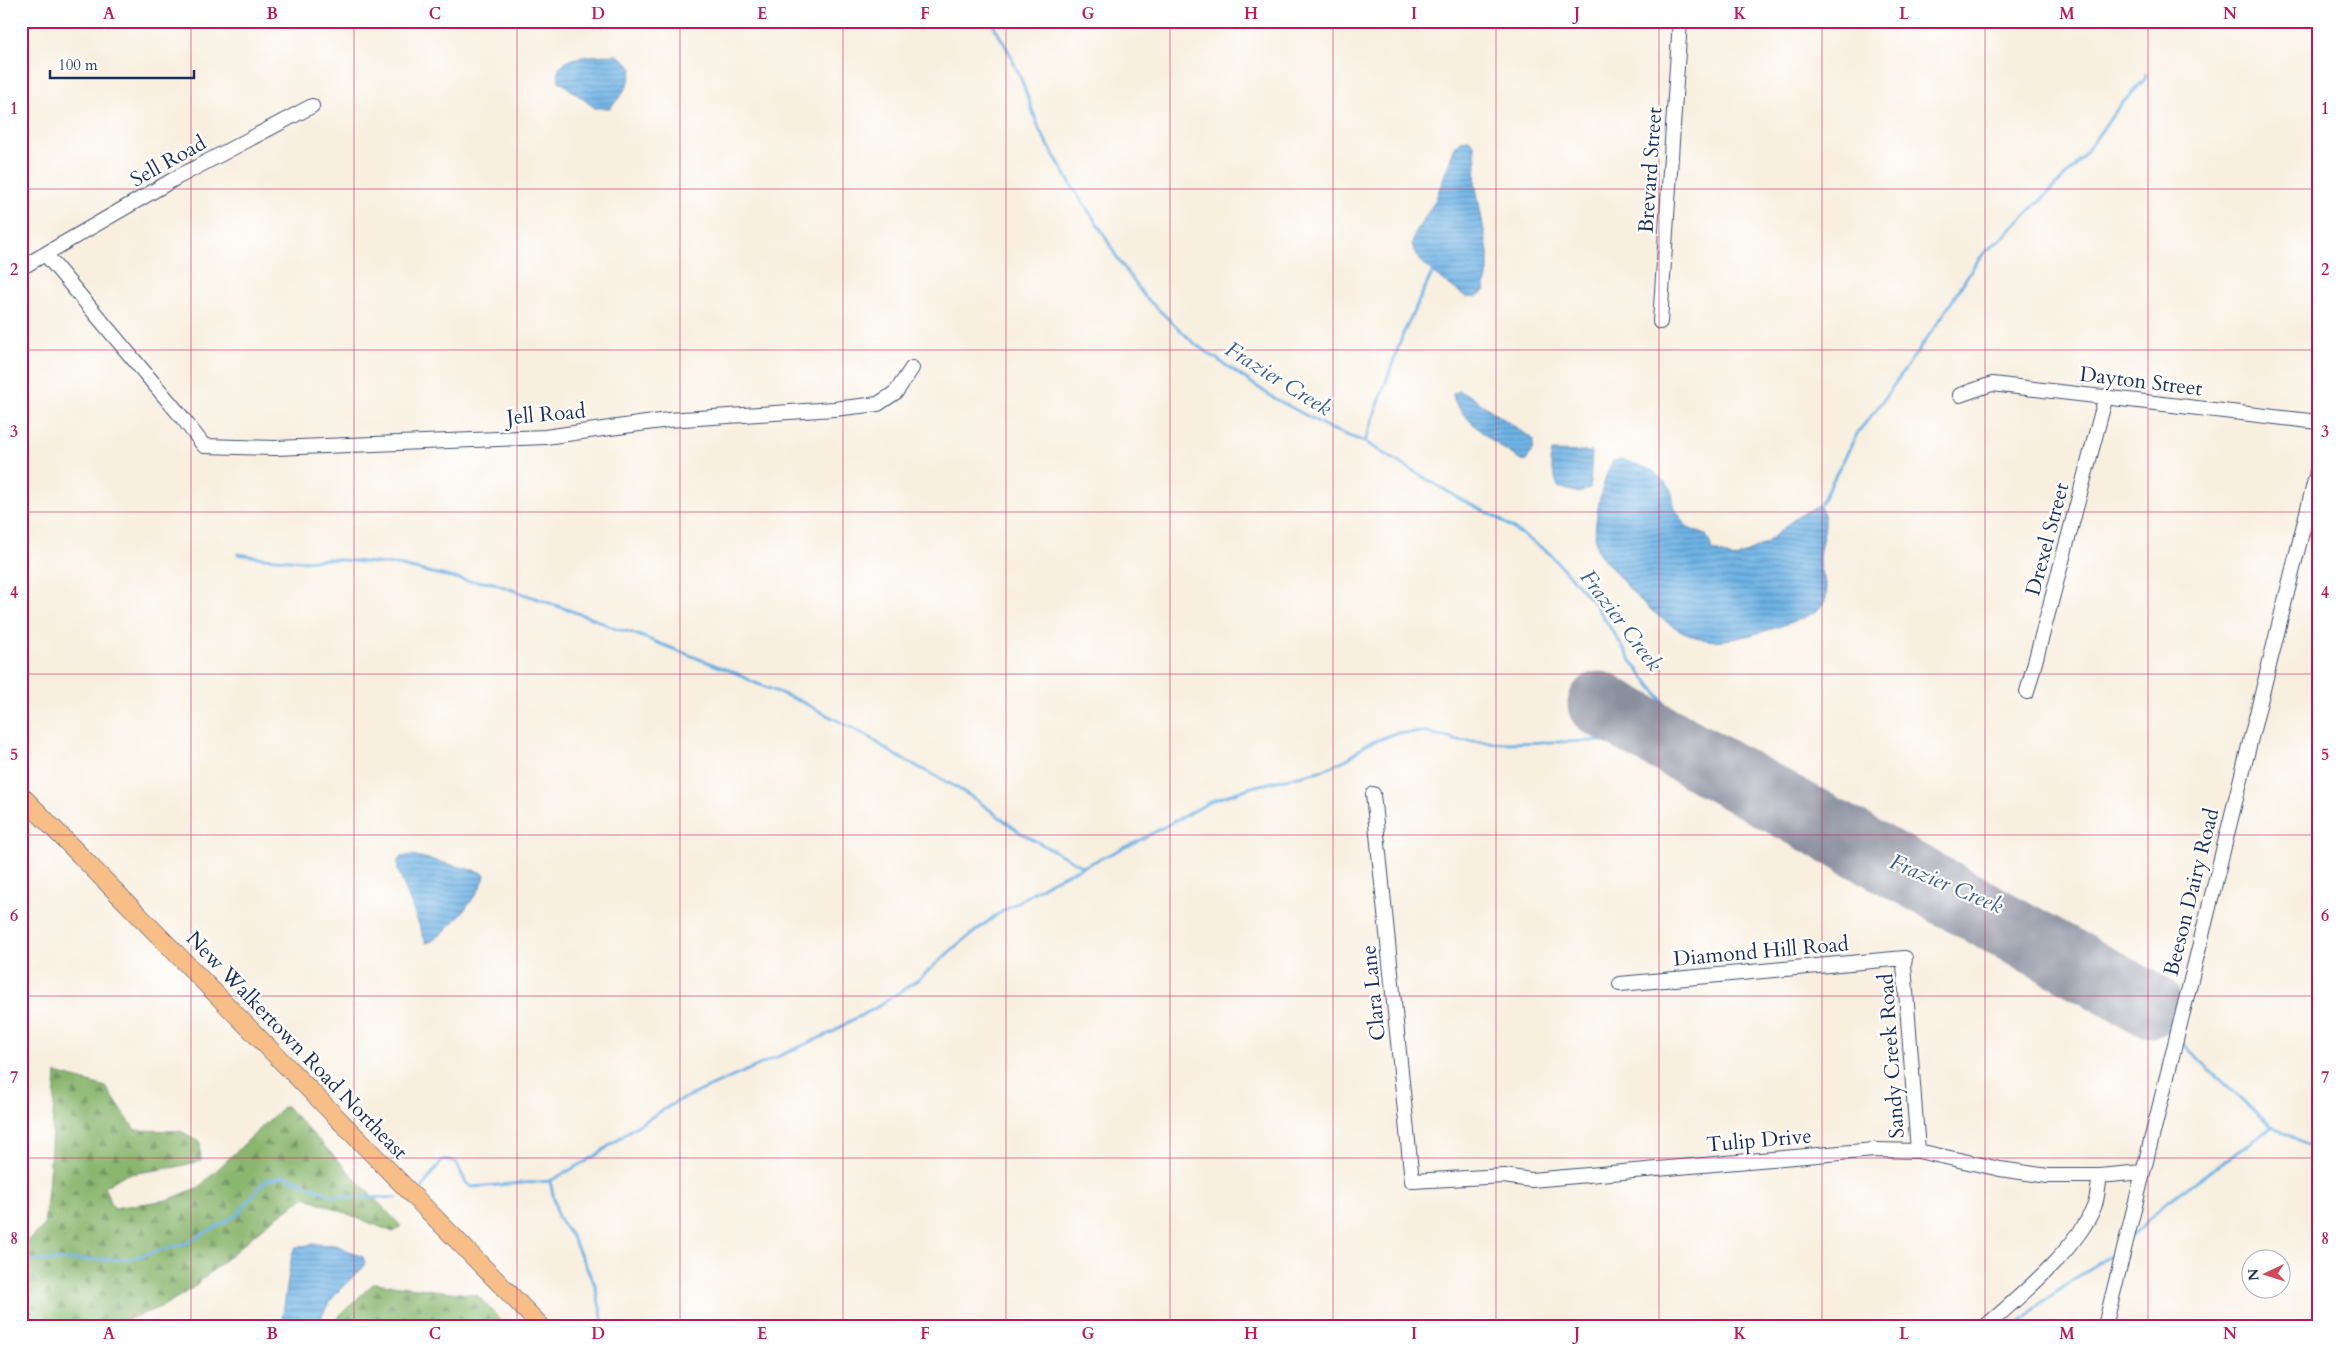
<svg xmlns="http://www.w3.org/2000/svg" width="2339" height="1347" viewBox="0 0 2339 1347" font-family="Cardo,serif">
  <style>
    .forest { fill: url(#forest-firs); stroke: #527266 }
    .water { fill: url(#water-rules); stroke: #4470a1 }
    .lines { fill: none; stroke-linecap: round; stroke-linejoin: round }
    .stream { stroke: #6eb2e4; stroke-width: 3 }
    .runway { stroke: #8a8f9e; stroke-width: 65 }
    .minor-casing { stroke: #3c4c71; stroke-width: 16 }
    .major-casing { stroke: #3c4c71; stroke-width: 19 }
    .minor { stroke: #fff; stroke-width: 14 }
    .major { stroke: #f7be88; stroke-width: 18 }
    .grid { fill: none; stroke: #c2185b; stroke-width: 1; stroke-opacity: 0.55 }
    .labels { text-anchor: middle; stroke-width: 4.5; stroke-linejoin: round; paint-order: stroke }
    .street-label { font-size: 21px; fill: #1b2f5e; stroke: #fff }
    .water-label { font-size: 22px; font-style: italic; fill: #385d8d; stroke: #fff }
    .neatline { fill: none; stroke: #c2185b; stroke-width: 2 }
    .grid-label { font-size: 16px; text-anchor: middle; font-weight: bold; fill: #c2185b }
  </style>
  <defs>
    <pattern id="forest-firs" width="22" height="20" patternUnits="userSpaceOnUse" patternTransform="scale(1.25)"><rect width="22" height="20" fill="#8ab66e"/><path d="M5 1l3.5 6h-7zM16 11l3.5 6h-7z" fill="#70945e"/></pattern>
    <pattern id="water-rules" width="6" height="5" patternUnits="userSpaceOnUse" patternTransform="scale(1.25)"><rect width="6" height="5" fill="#6eb2e4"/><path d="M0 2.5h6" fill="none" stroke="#5a91bc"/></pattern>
  </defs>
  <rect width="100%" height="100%" fill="#fff"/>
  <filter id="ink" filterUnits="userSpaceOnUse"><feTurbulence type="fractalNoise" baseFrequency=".02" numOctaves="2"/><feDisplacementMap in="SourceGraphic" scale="10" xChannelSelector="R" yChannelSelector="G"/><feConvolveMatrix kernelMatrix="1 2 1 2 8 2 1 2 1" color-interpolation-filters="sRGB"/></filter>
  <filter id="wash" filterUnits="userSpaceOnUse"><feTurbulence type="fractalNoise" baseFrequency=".0096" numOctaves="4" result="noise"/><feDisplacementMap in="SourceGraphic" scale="20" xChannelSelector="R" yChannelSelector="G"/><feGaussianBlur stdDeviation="1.12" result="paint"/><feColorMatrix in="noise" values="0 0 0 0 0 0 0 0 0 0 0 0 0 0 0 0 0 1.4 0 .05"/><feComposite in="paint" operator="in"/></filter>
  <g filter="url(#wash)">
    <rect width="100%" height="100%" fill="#f8efdf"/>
    <path class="forest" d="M56,1073L106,1087L135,1130L180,1131L200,1141L201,1161L176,1167L124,1175L104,1187L114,1208L168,1200L199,1187L285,1105L401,1226L393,1232L305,1197L268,1223L190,1290L163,1306L119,1323L21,1326V1242H26L44,1226L48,1190Z
      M374,1283L477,1295L506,1326H335L340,1315Z"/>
    <path class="water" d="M617,55L625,60L632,69C630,86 621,96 610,108H595L559,81C559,77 558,72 559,69C566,53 603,56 617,55Z
      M1469,139L1474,145L1476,160L1475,182L1488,252V271L1484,291L1477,297H1466L1432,272L1416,256L1412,244L1414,235L1435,201L1455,147L1462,140Z
      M1458,391L1467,394L1533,439V448L1526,462C1508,455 1453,414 1453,394Z
      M1552,451L1592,452L1590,488L1579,493L1558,487L1550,461Z
      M1621,459L1652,470L1671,488L1675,509L1688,528L1706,535L1713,550L1734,559L1766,543L1799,515L1819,506C1833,520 1818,544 1819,561C1819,574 1831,588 1825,601C1818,615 1797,620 1784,625C1762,632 1724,645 1702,639C1665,629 1634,596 1611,567C1606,562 1600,556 1597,549C1591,530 1602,478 1613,461Z
      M412,855L481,872L485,875C484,890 440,943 426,943L398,870V860L401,857Z
      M313,1244L336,1245L363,1257L365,1262L363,1268C342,1288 328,1297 318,1326H281L292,1253L296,1247Z"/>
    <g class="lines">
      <path class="stream" d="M991,21L1009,52L1021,79L1040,131L1076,193L1099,226L1116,256L1144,296L1195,344L1272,397L1331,429L1365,442L1460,499L1496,517L1549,553L1595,604L1632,662L1695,742L1712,761L1751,791L1792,815L1845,853L1920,894L1988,918L2108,972L2143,1009L2172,1035
        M1365,442L1403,334L1434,269
        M1818,509L1858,432L1879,406L1944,314L1973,267L1985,252L2001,239L2075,167L2118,108L2145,79L2146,74
        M238,554L263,558L302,561L330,559L397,565L468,581L493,583L594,619L616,629L630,632L738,674L753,682L800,701L869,737L895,755L949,783L975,799L1021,833L1082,866
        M2181,1042L2257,1114L2286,1134L2318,1151
        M550,1181L558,1217L572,1237L595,1285L604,1326
        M422,1188C430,1178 435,1166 445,1159L456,1162L466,1183L472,1187L550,1181L595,1156L632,1129L676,1102L833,1032L850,1021L874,1009L918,980L955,947L995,916L1052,881L1136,842L1214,800L1252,787L1324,770L1349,758L1365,745L1396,733L1428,732C1435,738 1447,734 1454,740L1506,743L1646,740L1671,743L1694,742
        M2132,1236L2163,1205L2273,1126
        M21,1261L129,1259L187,1243L237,1215L265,1181L285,1176L334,1196L397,1198
        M2016,1326C2038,1305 2063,1287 2087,1270C2097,1263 2108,1258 2118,1251"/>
      <path class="runway" d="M1600,704L2150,1005"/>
    </g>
  </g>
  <g filter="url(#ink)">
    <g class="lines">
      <g class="minor-casing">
        <path id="minor" d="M46,255L181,416L204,446L275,448L545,437L668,420L834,409L878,404L896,392L912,368
          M21,268L176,178L312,106
          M1660,322L1680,21
          M1960,395L1992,384L2318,422
          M2027,692L2106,396
          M1373,794L1412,1181L1504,1176L1531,1180L1874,1150L1918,1151L2000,1169L2048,1176H2100L2142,1172
          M1620,984L1905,958L1904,965L1918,1151
          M1986,1326C2020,1296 2077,1249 2094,1207C2098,1197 2098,1186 2100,1176
          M2105,1326L2318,468"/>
      </g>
      <g class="major-casing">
        <path id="major" d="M21,795L541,1326"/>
      </g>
      <use href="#minor" class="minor"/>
      <use href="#major" class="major"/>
    </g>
  </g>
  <path class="grid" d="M191,21V1326M354,21V1326M517,21V1326M680,21V1326M843,21V1326M1006,21V1326M1170,21V1326M1333,21V1326M1496,21V1326M1659,21V1326M1822,21V1326M1985,21V1326M2148,21V1326M21,189H2318M21,350H2318M21,512H2318M21,674H2318M21,835H2318M21,996H2318M21,1158H2318"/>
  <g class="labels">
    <g class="street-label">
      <text transform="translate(168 161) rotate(-29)" y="7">Sell Road</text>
      <text transform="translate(1650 170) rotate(-86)" y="7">Brevard Street</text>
      <text transform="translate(2141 381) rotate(7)" y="7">Dayton Street</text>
      <text transform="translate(546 414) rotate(-5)" y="7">Jell Road</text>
      <text transform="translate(2047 539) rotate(-75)" y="7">Drexel Street</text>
      <text transform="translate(2191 892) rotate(-76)" y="7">Beeson Dairy Road</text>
      <text transform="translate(1761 951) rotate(-5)" y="7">Diamond Hill Road</text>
      <text transform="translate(1373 993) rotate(-96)" y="7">Clara Lane</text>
      <text transform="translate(297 1045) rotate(46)" y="7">New Walkertown Road Northeast</text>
      <text transform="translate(1891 1056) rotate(-94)" y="7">Sandy Creek Road</text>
      <text transform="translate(1759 1140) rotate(-5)" y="7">Tulip Drive</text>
    </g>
    <g class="water-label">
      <text transform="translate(1279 378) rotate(32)" y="8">Frazier Creek</text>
      <text transform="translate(1622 620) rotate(53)" y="8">Frazier Creek</text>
      <text transform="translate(1947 883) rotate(23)" y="8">Frazier Creek</text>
    </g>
  </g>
  <rect width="2339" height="1347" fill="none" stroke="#fff" stroke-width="55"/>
  <g transform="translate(2266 1274) rotate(266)"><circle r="24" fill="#ffffff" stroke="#a4acbf"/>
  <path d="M0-4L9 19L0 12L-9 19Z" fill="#d1495b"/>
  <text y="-8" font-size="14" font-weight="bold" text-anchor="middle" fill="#1b2f5e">N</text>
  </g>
  <path d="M50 70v8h144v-8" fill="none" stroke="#1b2f5e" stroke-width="2.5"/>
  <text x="58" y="70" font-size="15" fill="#1b2f5e" stroke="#ffffff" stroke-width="4" paint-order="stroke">100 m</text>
  <rect x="28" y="28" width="2284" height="1292" class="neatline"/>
  <g class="grid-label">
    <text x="109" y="19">A</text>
    <text x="272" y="19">B</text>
    <text x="435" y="19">C</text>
    <text x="598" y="19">D</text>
    <text x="762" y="19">E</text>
    <text x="925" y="19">F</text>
    <text x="1088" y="19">G</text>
    <text x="1251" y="19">H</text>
    <text x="1414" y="19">I</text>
    <text x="1577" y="19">J</text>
    <text x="1740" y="19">K</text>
    <text x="1904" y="19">L</text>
    <text x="2067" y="19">M</text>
    <text x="2230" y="19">N</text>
    <text x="14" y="114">1</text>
    <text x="2325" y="114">1</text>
    <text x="14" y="275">2</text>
    <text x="2325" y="275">2</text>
    <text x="14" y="437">3</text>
    <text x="2325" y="437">3</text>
    <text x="14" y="598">4</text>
    <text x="2325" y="598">4</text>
    <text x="14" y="760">5</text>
    <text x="2325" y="760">5</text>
    <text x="14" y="921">6</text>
    <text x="2325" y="921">6</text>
    <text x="14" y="1083">7</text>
    <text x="2325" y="1083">7</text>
    <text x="14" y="1244">8</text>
    <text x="2325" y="1244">8</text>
    <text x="109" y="1339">A</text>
    <text x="272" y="1339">B</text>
    <text x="435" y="1339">C</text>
    <text x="598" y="1339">D</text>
    <text x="762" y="1339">E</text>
    <text x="925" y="1339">F</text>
    <text x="1088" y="1339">G</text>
    <text x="1251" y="1339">H</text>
    <text x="1414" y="1339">I</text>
    <text x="1577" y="1339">J</text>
    <text x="1740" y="1339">K</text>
    <text x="1904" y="1339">L</text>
    <text x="2067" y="1339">M</text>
    <text x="2230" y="1339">N</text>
  </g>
</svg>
